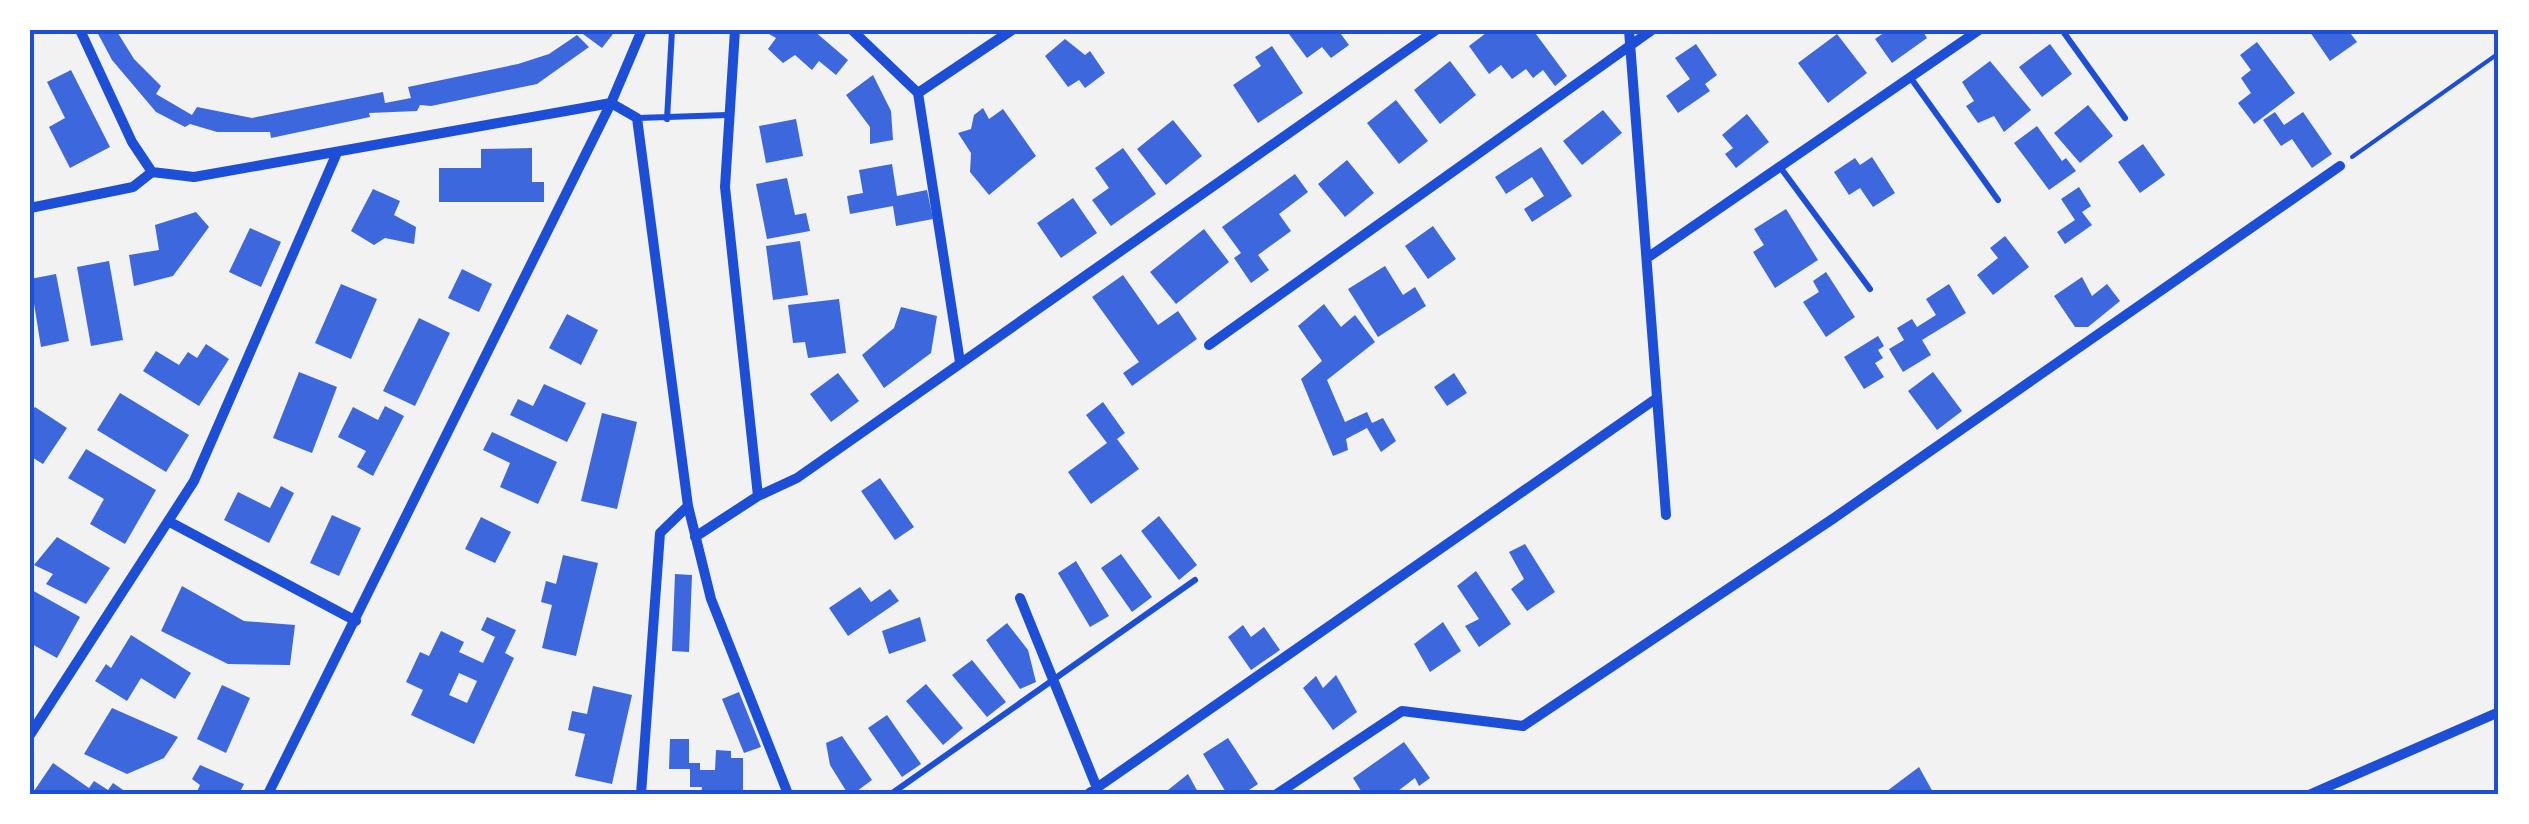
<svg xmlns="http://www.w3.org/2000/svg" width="2529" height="824" viewBox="0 0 2529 824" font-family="Commissioner,sans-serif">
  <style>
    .building { fill: #3d67dc; fill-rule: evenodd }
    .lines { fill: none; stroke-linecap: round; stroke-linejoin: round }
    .path { stroke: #1d4ed8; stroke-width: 4 }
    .service { stroke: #1d4ed8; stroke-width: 6 }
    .minor { stroke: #1d4ed8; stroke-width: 10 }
    .neatline { fill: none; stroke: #1d4ed8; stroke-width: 4 }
  </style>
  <rect width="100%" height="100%" fill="#f2f2f2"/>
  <path class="building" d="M96,30H116L134,59L161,86L156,94L192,115L197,107L252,118L383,92L385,103L411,98L408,87L518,64L549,54L577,35L589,47L537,84L431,106L420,105L417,111L369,113L370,117L271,138L270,132H217L190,124L185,127L156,112L112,60Z
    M586,30H616L602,48L583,34Z
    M771,30H813L848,60L836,75L819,61L812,70L795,55L783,63L768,49L776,38L769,34Z
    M1286,30H1338L1349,45L1331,58L1322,47L1307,58Z
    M1490,30H1533L1567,76L1555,86L1543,70L1533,78L1526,69L1512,79L1501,65L1489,74L1469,46Z
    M1888,30H1922L1927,38L1892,63L1875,39Z
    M2348,30L2357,42L2330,61L2310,32Z
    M1837,34L1867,73L1828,103L1798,63Z
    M1065,39L1085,55L1090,51L1105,73L1085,88L1079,80L1068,87L1045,56Z
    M2257,42L2295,93L2254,124L2238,103L2251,93L2241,78L2251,70L2240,55Z
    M1696,44L1717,75L1705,84L1710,91L1678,113L1666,96L1690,79L1675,58Z
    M2050,44L2072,74L2042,97L2019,67Z
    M1272,46L1303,93L1258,123L1233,85L1261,66L1255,57Z
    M1450,61L1476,95L1440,124L1414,90Z
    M1990,61L2031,110L2004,132L1994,116L1978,123L1966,106L1974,101L1962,82Z
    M71,70L110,147L70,168L49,127L65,118L47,82Z
    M873,75L891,111L893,140L870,144V127L846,95Z
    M1396,100L1428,141L1399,164L1367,123Z
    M2088,105L2113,136L2080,163L2054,133Z
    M983,108L989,119L1003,109L1036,156L989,195L970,172L971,153L958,133L971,129L974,115Z
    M1603,110L1622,133L1582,165L1563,141Z
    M2275,112L2284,125L2303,112L2332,154L2312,168L2292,139L2281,146L2263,120Z
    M1747,114L1769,142L1736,168L1725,154L1733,148L1722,135Z
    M796,119L803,156L766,163L759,126Z
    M1173,120L1202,156L1166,185L1137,149Z
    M2037,126L2062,161L2066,158L2076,171L2049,190L2014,143Z
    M2143,144L2165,175L2140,193L2118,162Z
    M1541,147L1572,196L1532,222L1524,209L1544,196L1532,177L1506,194L1495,177Z
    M532,148V182H544V202H439V168H481V149Z
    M1123,148L1156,194L1111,226L1092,200L1109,188L1095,168Z
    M1872,157L1895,193L1873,207L1860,188L1849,195L1834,172L1855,158L1860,165Z
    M1347,160L1374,193L1345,217L1318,184Z
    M892,164L897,196L927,190L933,219L896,226L893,206L850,214L847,196L863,193L859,170Z
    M1295,174L1308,192L1279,214L1291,231L1258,255L1269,270L1251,283L1234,258L1241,253L1222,227Z
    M787,178L795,215L806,213L810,231L767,239L756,184Z
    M2079,187L2091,206L2082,212L2092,225L2065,244L2057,232L2075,220L2061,199Z
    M373,189L400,201L394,215L416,227L414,244L385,238L374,245L351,231Z
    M1073,198L1097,233L1061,258L1037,223Z
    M1786,209L1818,260L1775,288L1753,252L1764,245L1754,229Z
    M196,212L209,227L173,276L134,286L129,255L159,250L155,225Z
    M1433,226L1456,259L1428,279L1405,246Z
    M250,228L281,242L261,287L229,272Z
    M1204,229L1229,262L1176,304L1150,272Z
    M2005,236L2029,267L1993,295L1977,275L1998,258L1990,248Z
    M800,241L808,295L773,300L766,246Z
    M109,261L123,340L91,346L77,267Z
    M1385,266L1403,295L1415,287L1426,306L1378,337L1348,289Z
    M462,269L492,284L479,312L448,298Z
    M1826,272L1855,317L1826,337L1803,302L1819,292L1813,281Z
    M56,274L69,341L41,347L30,279Z
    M1123,275L1158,325L1178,311L1197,339L1132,386L1123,373L1139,362L1092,297Z
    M2082,277L2092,296L2107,284L2120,301L2088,327H2075L2054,296Z
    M341,284L377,299L351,359L315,343Z
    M1949,284L1966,313L1922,340L1931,355L1903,372L1889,349L1904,340L1897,328L1912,319L1917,327L1936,315L1926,299Z
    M839,299L846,353L808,358L805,342L793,343L788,305Z
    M1324,304L1341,327L1355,315L1375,342L1327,380L1345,422L1367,412L1372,423L1383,418L1396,441L1381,452L1367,428L1346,439L1348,450L1333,456L1301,379L1322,361L1298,326Z
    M901,307L937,316L931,353L884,388L862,355L894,328Z
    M567,314L598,330L581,365L549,348Z
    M419,318L450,333L415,406L383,391Z
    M1878,336L1884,346L1878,350L1883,358L1875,363L1884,377L1864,389L1844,357Z
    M206,344L229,359L199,406L143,371L156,351L179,365L188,352L197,358Z
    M299,372L337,387L312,453L273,438Z
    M1933,372L1962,411L1937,430L1908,391Z
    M838,373L859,401L831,422L810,394Z
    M1454,373L1467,393L1447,406L1434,387Z
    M544,384L586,403L567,442L510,415L518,399L533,406Z
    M120,393L189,435L166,472L97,430Z
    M1103,402L1125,433L1117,439L1139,469L1091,504L1068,472L1107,443L1086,415Z
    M385,406L404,416L373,476L357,467L366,451L338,437L353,407L378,420Z
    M35,407L67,428L43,464L30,456V413Z
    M602,413L637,422L617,509L581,501Z
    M492,432L557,462L538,504L500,487L510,463L483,450Z
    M86,449L156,490L125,544L90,524L104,499L68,478Z
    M880,478L914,527L895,540L861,491Z
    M281,486L294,493L269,543L224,520L238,492L270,508Z
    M332,515L361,528L339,576L310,563Z
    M1159,516L1197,565L1179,580L1141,531Z
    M481,517L511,532L495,563L465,549Z
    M57,537L110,568L86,604L46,584L53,574L34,565Z
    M1525,544L1555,592L1527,611L1511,589L1524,579L1509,552Z
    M1121,554L1152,597L1132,612L1101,568Z
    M563,555L598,563L576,656L542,648L552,605L541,602L546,581L556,584Z
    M1076,561L1109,616L1090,627L1058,573Z
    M1476,571L1511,624L1479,647L1465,626L1479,619L1457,586Z
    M675,574L692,575L689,652L672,651Z
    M182,586L244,621L295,625L290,665L228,664L161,631Z
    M860,587L871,602L890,589L899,601L848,636L829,608Z
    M30,589L80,617L57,658L30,643Z
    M487,617L516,630L505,653L514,658L474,744L411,715L423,690L406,682L420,652L429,656L441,631L464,642L459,652L483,663L495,637L481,630ZM459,673L477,681L467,703L449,695Z
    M920,617L926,641L889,654L882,631Z
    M1443,622L1461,651L1430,672L1414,644Z
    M1007,623L1028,650L1036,682L1020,689L986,640Z
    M1243,625L1251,637L1264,627L1280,650L1251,670L1228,637Z
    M131,635L191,673L175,699L141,678L127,701L95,681L106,664L111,668Z
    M972,660L1006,702L987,717L952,675Z
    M1336,675L1357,712L1333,730L1303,688L1316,676L1323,688Z
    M926,684L963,728L943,745L906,701Z
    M222,685L250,698L226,753L197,739Z
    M593,686L632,695L612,784L575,776L585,734L568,730L572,711L587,714Z
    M739,692L761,747L744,753L722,699Z
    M112,708L178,737L164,758L127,774L84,754Z
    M887,715L921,764L902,777L868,728Z
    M842,736L872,780L853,794H848L830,765L826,743Z
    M1228,738L1258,784L1243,794H1227L1203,754Z
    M670,739H689V763H700V770H715L716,750L731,751V758H743V794H701L702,787H690V769H669Z
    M1404,742L1430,778L1419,786L1415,778L1394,794H1363L1353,778Z
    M53,763L89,788L94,781L108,790L113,783L129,794H32Z
    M200,765L244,784L239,794H196L200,785L192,779Z
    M1919,767L1934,794H1883Z
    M1188,774L1199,794H1163Z"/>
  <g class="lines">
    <path class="path" d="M2352,157L2499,53"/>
    <path class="service" d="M2062,30L2125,118
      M1910,77L1998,200
      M638,118L727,115
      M667,119L672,30
      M1780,167L1870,289
      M891,794L1195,580"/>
    <path class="minor" d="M80,30L132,142L152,172
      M735,30L725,187L758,496
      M852,30L918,93L960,362
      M1629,30L1666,515
      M918,93L1012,30
      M611,103L637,118L688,506L711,599L788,794
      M30,208L133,187L152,172L194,177L611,103
      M1647,258L1979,30
      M1209,345L1652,30
      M168,521L356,621
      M695,537L758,496L797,478L1436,30
      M1020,598L1097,788
      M30,735L194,481L336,155
      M268,794L611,103L642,30
      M641,794L660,533L688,506
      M1088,794L1657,398
      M1277,794L1402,711L1523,726L1834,518L2340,166
      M2311,794L2499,712"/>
  </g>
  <rect width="2529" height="824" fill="none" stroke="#ffffff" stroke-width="65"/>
  <rect x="32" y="32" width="2464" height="760" class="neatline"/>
</svg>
